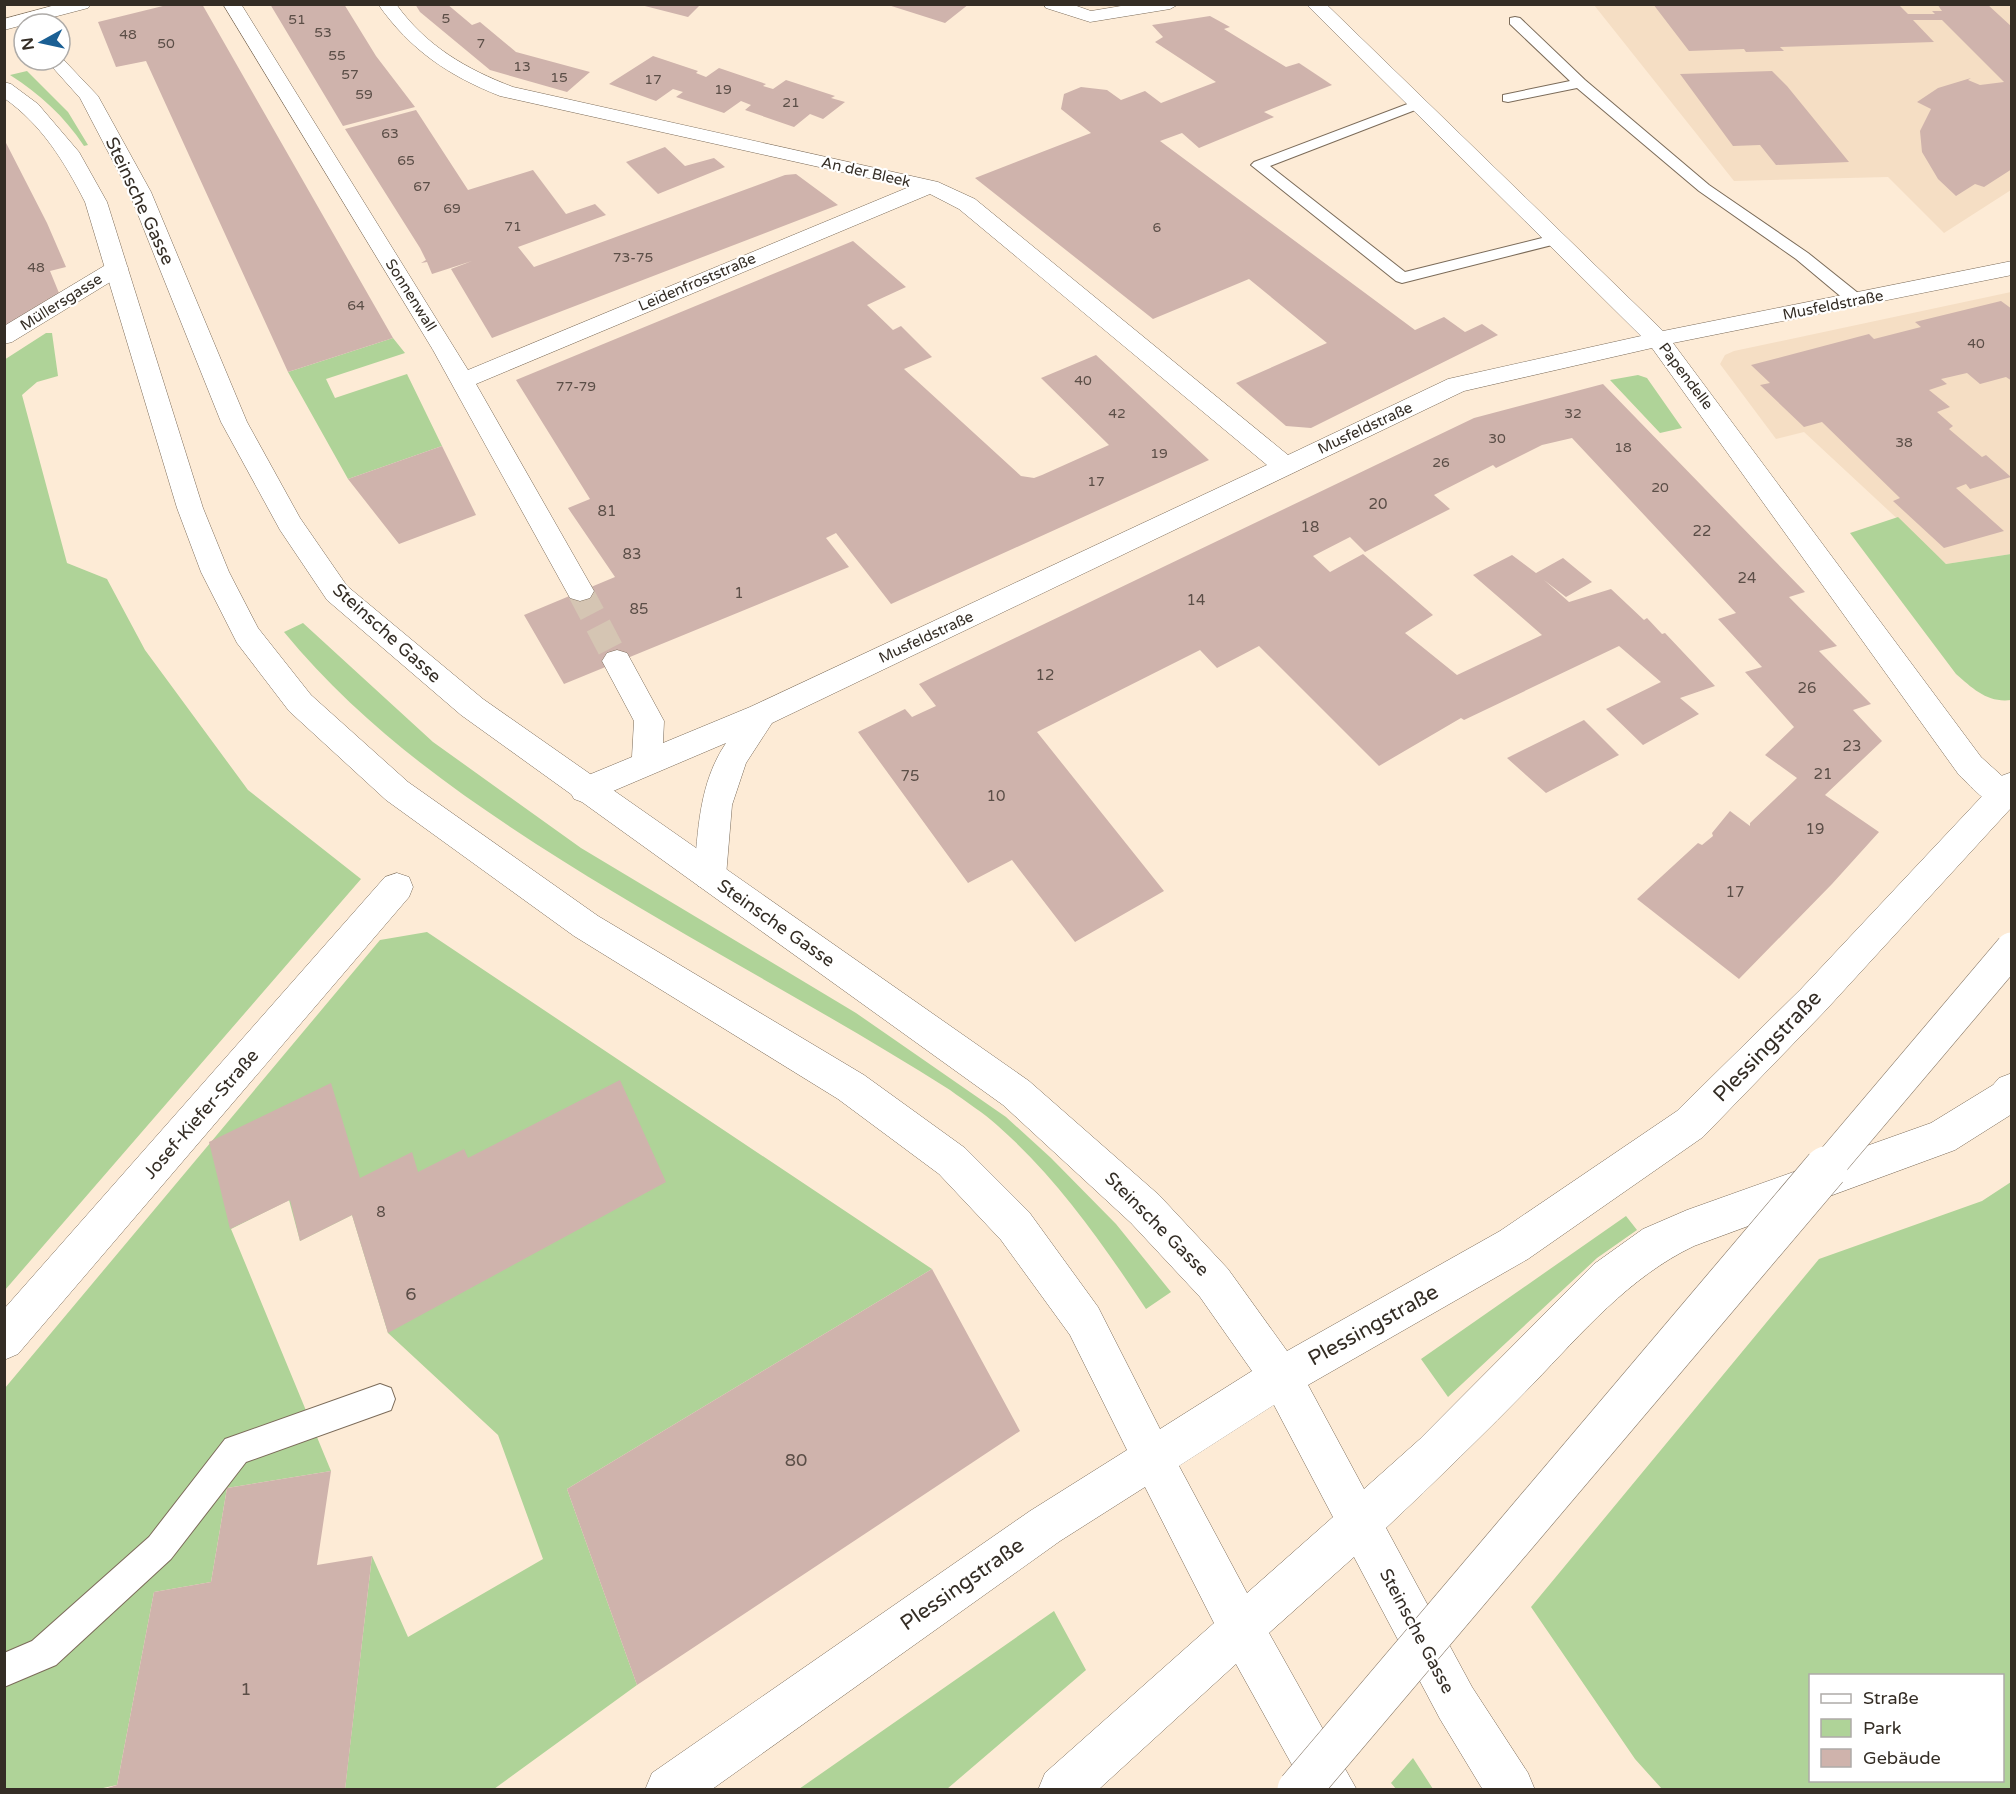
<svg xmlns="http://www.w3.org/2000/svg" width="2016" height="1794" viewBox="0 0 2016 1794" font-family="'Varela Round',sans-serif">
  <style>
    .built { fill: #f5dec4 }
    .green { fill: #afd398; fill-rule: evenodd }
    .building { fill: #cfb3ac }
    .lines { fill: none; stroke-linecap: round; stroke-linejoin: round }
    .street-tunnel { stroke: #d5c5b3; stroke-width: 26; stroke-dasharray: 26 13; stroke-linecap: butt }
    .lane-casing { stroke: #7b6b59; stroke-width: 2 }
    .street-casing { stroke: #7b6b59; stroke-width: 1 }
    .secondary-casing { stroke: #7b6b59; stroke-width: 1 }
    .lane { fill: #fff; fill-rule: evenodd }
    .street { fill: #fff; fill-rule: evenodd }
    .secondary { fill: #fff; fill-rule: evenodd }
    .highway-bridge-far1-casing { stroke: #7b6b59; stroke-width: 34; stroke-linecap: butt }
    .highway-bridge-casing { stroke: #7b6b59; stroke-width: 44; stroke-linecap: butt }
    .highway-bridge-far1 { stroke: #fff; stroke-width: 33 }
    .highway-bridge { stroke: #fff; stroke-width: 43 }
    .labels { text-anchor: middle; stroke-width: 4.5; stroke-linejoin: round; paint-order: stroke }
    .far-number-label { font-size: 14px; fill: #5b4e47 }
    .far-street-label { font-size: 15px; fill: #342d25; stroke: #fff }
    .number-label { font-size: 15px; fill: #5b4e47 }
    .street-label { font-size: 18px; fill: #342d25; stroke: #fff }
    .near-number-label { font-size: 18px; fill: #5b4e47 }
    .near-street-label { font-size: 21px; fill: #342d25; stroke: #fff }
  </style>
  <rect width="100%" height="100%" fill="#fdebd6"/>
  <path class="built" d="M1594,5H2011V190L1944,233L1888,177L1734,181Z
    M2011,292V554L1946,564L1804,432L1776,439L1720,364L1725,355L1734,351Z"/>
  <path class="green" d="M27,71L68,112L88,145L84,146C64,116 40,94 10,75Z
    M46,333H52L58,376L37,382L22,395L67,563L107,579L145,650L248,790L361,879L5,1290L4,360Z
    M393,338L405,353L326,379L335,398L407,374L442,446L348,479L288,372Z
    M1638,375L1647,378L1682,428L1660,433L1610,380Z
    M1898,517L1946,564L2011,554V700C1988,703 1973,689 1956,674L1850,533Z
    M303,623L433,742L581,848L856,1013L1006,1117L1051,1158L1116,1224L1171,1292L1146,1309C1103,1244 1057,1178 998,1126C984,1113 966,1102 950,1090C824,1010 690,941 563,861C460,796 362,727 284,632Z
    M427,932L932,1269L567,1489L637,1685L494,1789H345L372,1556L408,1637L543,1559L498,1435L388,1333L352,1215L300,1241L289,1200L231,1229L331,1471L227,1488L211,1582L154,1592L117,1785L94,1790H5V1388L380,940Z
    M2011,1182V1789H1662L1635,1759L1531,1607L1819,1259L1982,1201ZM1810,1676H2002V1780H1810Z
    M1626,1216L1637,1230L1597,1258L1448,1397L1421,1359Z
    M1054,1611L1086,1670L947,1789H799Z
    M1413,1758L1433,1789H1396L1391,1783Z"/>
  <path class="building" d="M171,4H202L393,338L288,372L146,61L116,67L98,22Z
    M270,4H344L376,56L415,107L343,126Z
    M415,4H447L472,25L480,22L516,52L590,72L567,92L490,70L420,12Z
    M637,4H701L688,17Z
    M885,4H969L945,23Z
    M1653,4H1898L1908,14H1935L1932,11H1942L1937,4H1987L2012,27V169L1984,187L1975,184L1956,196L1938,179L1922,152L1920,131L1931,109L1917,102L1938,88L1971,78L1968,80L1980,85L2004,82L1942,20H1913L1934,42L1780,47L1784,51H1778L1746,52L1744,49L1689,51Z
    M1210,16L1230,27L1224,29L1286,67L1299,63L1332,85L1264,112L1274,117L1199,148L1182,133L1160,141L1415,330L1444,317L1465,332L1482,324L1498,335L1311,428L1286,426L1236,383L1327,343L1249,279L1153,319L975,178L1091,133L1061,109L1064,94L1081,87L1107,90L1121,100L1145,91L1161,103L1216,82L1155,42L1163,37L1152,25Z
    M653,56L698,71L696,73L706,77L719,68L766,84L763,86L773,89L786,80L835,96L831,98L845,102L823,119L810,114L794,127L745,110L751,105L741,101L724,113L676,97L683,92L673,89L656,101L609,84Z
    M1772,71L1787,86L1849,162L1776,165L1760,145L1733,146L1680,74Z
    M416,110L468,190L533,170L566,214L595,204L606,215L518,247L534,267L785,175L796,174L838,205L492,338L451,269L472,261L432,274L427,262L421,263L426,260L420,248L345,129Z
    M4,139L47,223L66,267L50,271L59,293L4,327Z
    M665,147L685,166L714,158L725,167L658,194L626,162Z
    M853,241L906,287L867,305L893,330L901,326L932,357L904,369L1021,476L1034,478L1042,475L1109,445L1041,378L1096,355L1209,460L891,604L836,533L826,538L849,567L564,684L524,615L615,577L568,508L590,499L516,380Z
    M2001,301L2012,309V381L2006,377L1980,384L1967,373L1941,379L1947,384L1929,390L1950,407L1937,412L1953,426L1949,429L1982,457L1986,455L2011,477L1970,489L1966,484L1956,488L2004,531L1944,548L1893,501L1900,498L1822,422L1804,427L1760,385L1770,383L1751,365L1869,334L1874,339L1921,327L1915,322Z
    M1603,384L1805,592L1789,597L1837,646L1819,651L1871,704L1853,710L1882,741L1825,795L1879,832L1832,884L1739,979L1637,899L1698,843L1702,845L1713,836L1712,833L1730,811L1750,826V823L1797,778L1765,755L1794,727L1745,672L1762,667L1718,619L1736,613L1572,438L1542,445L1496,468L1493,465L1434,495L1450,509L1365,552L1350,537L1313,556L1330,572L1363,554L1433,615L1405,633L1457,675L1542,635L1473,575L1512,555L1536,573L1563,558L1592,582L1566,597L1544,580L1569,602L1611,589L1644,620L1647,618L1662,634L1665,633L1715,686L1680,698L1699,714L1643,745L1606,709L1661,682L1619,646L1464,720L1461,718L1379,766L1259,646L1217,668L1200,650L1037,732L1164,891L1075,942L1012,860L968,883L858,732L905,709L912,717L936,706L919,684L1474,418Z
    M442,446L476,515L399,544L348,479Z
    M1584,720L1619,755L1546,793L1507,758Z
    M620,1080L666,1182L388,1333L352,1215L300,1241L290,1200L230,1229L209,1142L331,1083L360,1178L412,1152L418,1172L464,1149L468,1158Z
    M932,1269L1020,1431L637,1685L567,1489Z
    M331,1471L317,1565L372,1556L345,1790H101L117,1785L154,1592L211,1582L227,1488Z"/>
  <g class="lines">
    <path class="street-tunnel" d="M580,591L617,661"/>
    <g class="lane-casing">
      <path id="lane" d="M1515,17L1520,18L1585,80L1709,185L1808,253L1863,297L1865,301L1863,305H1851L1796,259L1699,191L1577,88L1508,102L1503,101V95L1570,81L1510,24V18Z
        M1418,100L1425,104L1423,107L1270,166L1405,272L1558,234L1564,236L1566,239L1564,242L1402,283L1396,281L1251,165L1254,162Z
        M380,1384L391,1388L395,1399L391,1410L246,1462L171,1559L56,1665L4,1687V1653L32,1641L149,1537L225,1439Z"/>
    </g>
    <g class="street-casing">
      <path id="street" d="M223,4H241L468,370L909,187L500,96C449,76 410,50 378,4H396C426,46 466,69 513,87L938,182L975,199L1288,455L1448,379L1641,336L1306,4H1326L1663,331L2012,261V275L1673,343L1981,757L2012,785V805C1990,812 1974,788 1959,775L1652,348L1464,391L772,723L746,763L732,805L726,876L722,886L710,890L698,886L694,876C698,830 699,783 726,743L585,803L574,799L569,790L574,781L632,757L634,721L602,661L607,653L617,650L627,653L664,721L663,743L750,707L1267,465L959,209L930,194L476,384L594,591L590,598L580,601L570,598L433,350Z
        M1043,4H1071L1091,11L1133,4H1179L1170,9L1090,22L1046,8Z
        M117,261L125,263L128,268L125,273L12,342L4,344V326L109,263Z
        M397,873L409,877L413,887L409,897L18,1354L4,1360V1309L385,877Z"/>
    </g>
    <g class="secondary-casing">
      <path id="secondary" d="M59,4H91L88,8L4,30V19Z
        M60,56L98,96L151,192L247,422L300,518L347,586L483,699L1029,1081L1159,1195L1228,1269L1287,1351L1500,1231L1677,1111L1801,989L2001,776L2012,772V807L1825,1011L1703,1137L1528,1259L1308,1385L1364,1489L1420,1439L1594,1264L1643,1229L1687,1210L1931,1123L1993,1085L1999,1078L2012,1073V1114L1955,1150L1694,1246C1629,1277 1582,1333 1533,1384C1485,1433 1436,1481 1386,1528L1472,1687L1528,1773L1535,1790H1483L1440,1719L1354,1557L1269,1633L1357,1790H1306L1236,1664L1098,1790H1038L1045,1773L1214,1623L1145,1487L1060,1541L711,1790H645L652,1773L1030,1511L1127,1450L1070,1335L1001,1240L939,1174L838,1099L574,936L386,800L289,711L237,643L201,572L177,508L85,202C64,161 42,125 4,98V82L11,84L38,104L79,152L107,202L203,508L229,572L258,628L311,695L408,782L598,916L864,1075L965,1148L1029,1212L1098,1307L1160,1429L1252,1371L1200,1297L1131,1223L1003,1105L461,715L327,600L280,530L221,422L129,192L80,98L46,60H60ZM1274,1405L1333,1517L1247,1593L1179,1466Z"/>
    </g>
    <use href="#lane" class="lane"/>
    <use href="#street" class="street"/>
    <use href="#secondary" class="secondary"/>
    <g class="highway-bridge-far1-casing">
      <path id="highway-bridge-far1" d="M1825,1170L2012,949"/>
    </g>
    <g class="highway-bridge-casing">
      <path id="highway-bridge" d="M1299,1790L1826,1168"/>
    </g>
    <use href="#highway-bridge-far1" class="highway-bridge-far1"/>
    <use href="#highway-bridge" class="highway-bridge"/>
  </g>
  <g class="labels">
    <g class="far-number-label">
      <text x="446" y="23">5</text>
      <text x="297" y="24">51</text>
      <text x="323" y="37">53</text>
      <text x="128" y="39">48</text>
      <text x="166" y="48">50</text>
      <text x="481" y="48">7</text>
      <text x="337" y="60">55</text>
      <text x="522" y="71">13</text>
      <text x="350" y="79">57</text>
      <text x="559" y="82">15</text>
      <text x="653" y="84">17</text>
      <text x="723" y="94">19</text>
      <text x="364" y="99">59</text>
      <text x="791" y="107">21</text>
      <text x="390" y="138">63</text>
      <text x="406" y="165">65</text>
      <text x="422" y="191">67</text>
      <text x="452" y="213">69</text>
      <text x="513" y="231">71</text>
      <text x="1157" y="232">6</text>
      <text x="633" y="262">73-75</text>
      <text x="36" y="272">48</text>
      <text x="356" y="310">64</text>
      <text x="1976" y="348">40</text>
      <text x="1083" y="385">40</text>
      <text x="576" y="391">77-79</text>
      <text x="1117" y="418">42</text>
      <text x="1573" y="418">32</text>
      <text x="1497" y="443">30</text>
      <text x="1904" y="447">38</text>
      <text x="1623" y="452">18</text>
      <text x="1159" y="458">19</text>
      <text x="1441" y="467">26</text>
      <text x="1096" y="486">17</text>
      <text x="1660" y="492">20</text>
    </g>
    <g class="far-street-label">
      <text transform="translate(866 172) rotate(13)" y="5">An der Bleek</text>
      <text transform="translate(697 282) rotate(-23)" y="5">Leidenfroststraße</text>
      <text transform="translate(411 295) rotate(58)" y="5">Sonnenwall</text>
      <text transform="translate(61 302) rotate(-32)" y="5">Müllersgasse</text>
      <text transform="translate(1833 305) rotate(-11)" y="5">Musfeldstraße</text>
      <text transform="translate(1686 376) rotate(53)" y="5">Papendelle</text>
      <text transform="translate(1365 428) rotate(-25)" y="5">Musfeldstraße</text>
      <text transform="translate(926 637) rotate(-25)" y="5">Musfeldstraße</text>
    </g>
    <g class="number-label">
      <text x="1378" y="509">20</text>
      <text x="607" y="516">81</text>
      <text x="1310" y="532">18</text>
      <text x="1702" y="536">22</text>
      <text x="632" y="559">83</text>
      <text x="1747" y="583">24</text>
      <text x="739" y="598">1</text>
      <text x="1196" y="605">14</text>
      <text x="639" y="614">85</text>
      <text x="1045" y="680">12</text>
      <text x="1807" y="693">26</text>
      <text x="1852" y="751">23</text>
      <text x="1823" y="779">21</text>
      <text x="910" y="781">75</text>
      <text x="996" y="801">10</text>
      <text x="1815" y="834">19</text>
      <text x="1735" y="897">17</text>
      <text x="381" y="1217">8</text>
    </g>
    <g class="street-label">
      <text transform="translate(140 201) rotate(65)" y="6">Steinsche Gasse</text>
      <text transform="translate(387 633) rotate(42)" y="6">Steinsche Gasse</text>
      <text transform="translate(776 923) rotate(35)" y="6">Steinsche Gasse</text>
      <text transform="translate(201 1114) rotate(-49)" y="6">Josef-Kiefer-Straße</text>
      <text transform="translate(1157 1224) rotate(45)" y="6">Steinsche Gasse</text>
      <text transform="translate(1417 1631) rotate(62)" y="6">Steinsche Gasse</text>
    </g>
    <g class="near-number-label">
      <text x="411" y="1300">6</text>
      <text x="796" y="1466">80</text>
      <text x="246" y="1695">1</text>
    </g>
    <g class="near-street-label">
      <text transform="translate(1767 1046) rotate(-46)" y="7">Plessingstraße</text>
      <text transform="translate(1373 1325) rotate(-29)" y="7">Plessingstraße</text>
      <text transform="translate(962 1584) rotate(-35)" y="7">Plessingstraße</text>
    </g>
  </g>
  <rect width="2016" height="1794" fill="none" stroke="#342d25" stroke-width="12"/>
  <rect x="1809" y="1674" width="195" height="108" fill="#ffffff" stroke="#aeaba8" stroke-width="1.5"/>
  <rect x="1821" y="1694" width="30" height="9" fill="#ffffff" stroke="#aeaba8" stroke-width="1.5"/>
  <text x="1863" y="1704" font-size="18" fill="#342d25">Straße</text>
  <rect x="1821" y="1719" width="30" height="18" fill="#afd398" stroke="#aeaba8" stroke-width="1.5"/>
  <text x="1863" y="1734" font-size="18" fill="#342d25">Park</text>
  <rect x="1821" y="1749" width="30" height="18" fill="#cfb3ac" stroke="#aeaba8" stroke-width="1.5"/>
  <text x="1863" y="1764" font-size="18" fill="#342d25">Gebäude</text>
  <g transform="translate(42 42) rotate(262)"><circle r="28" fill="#ffffff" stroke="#aeaba8" stroke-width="1.5"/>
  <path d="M0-4.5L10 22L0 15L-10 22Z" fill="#1a5f94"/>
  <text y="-9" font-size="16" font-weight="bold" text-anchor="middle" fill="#342d25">N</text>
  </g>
</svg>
